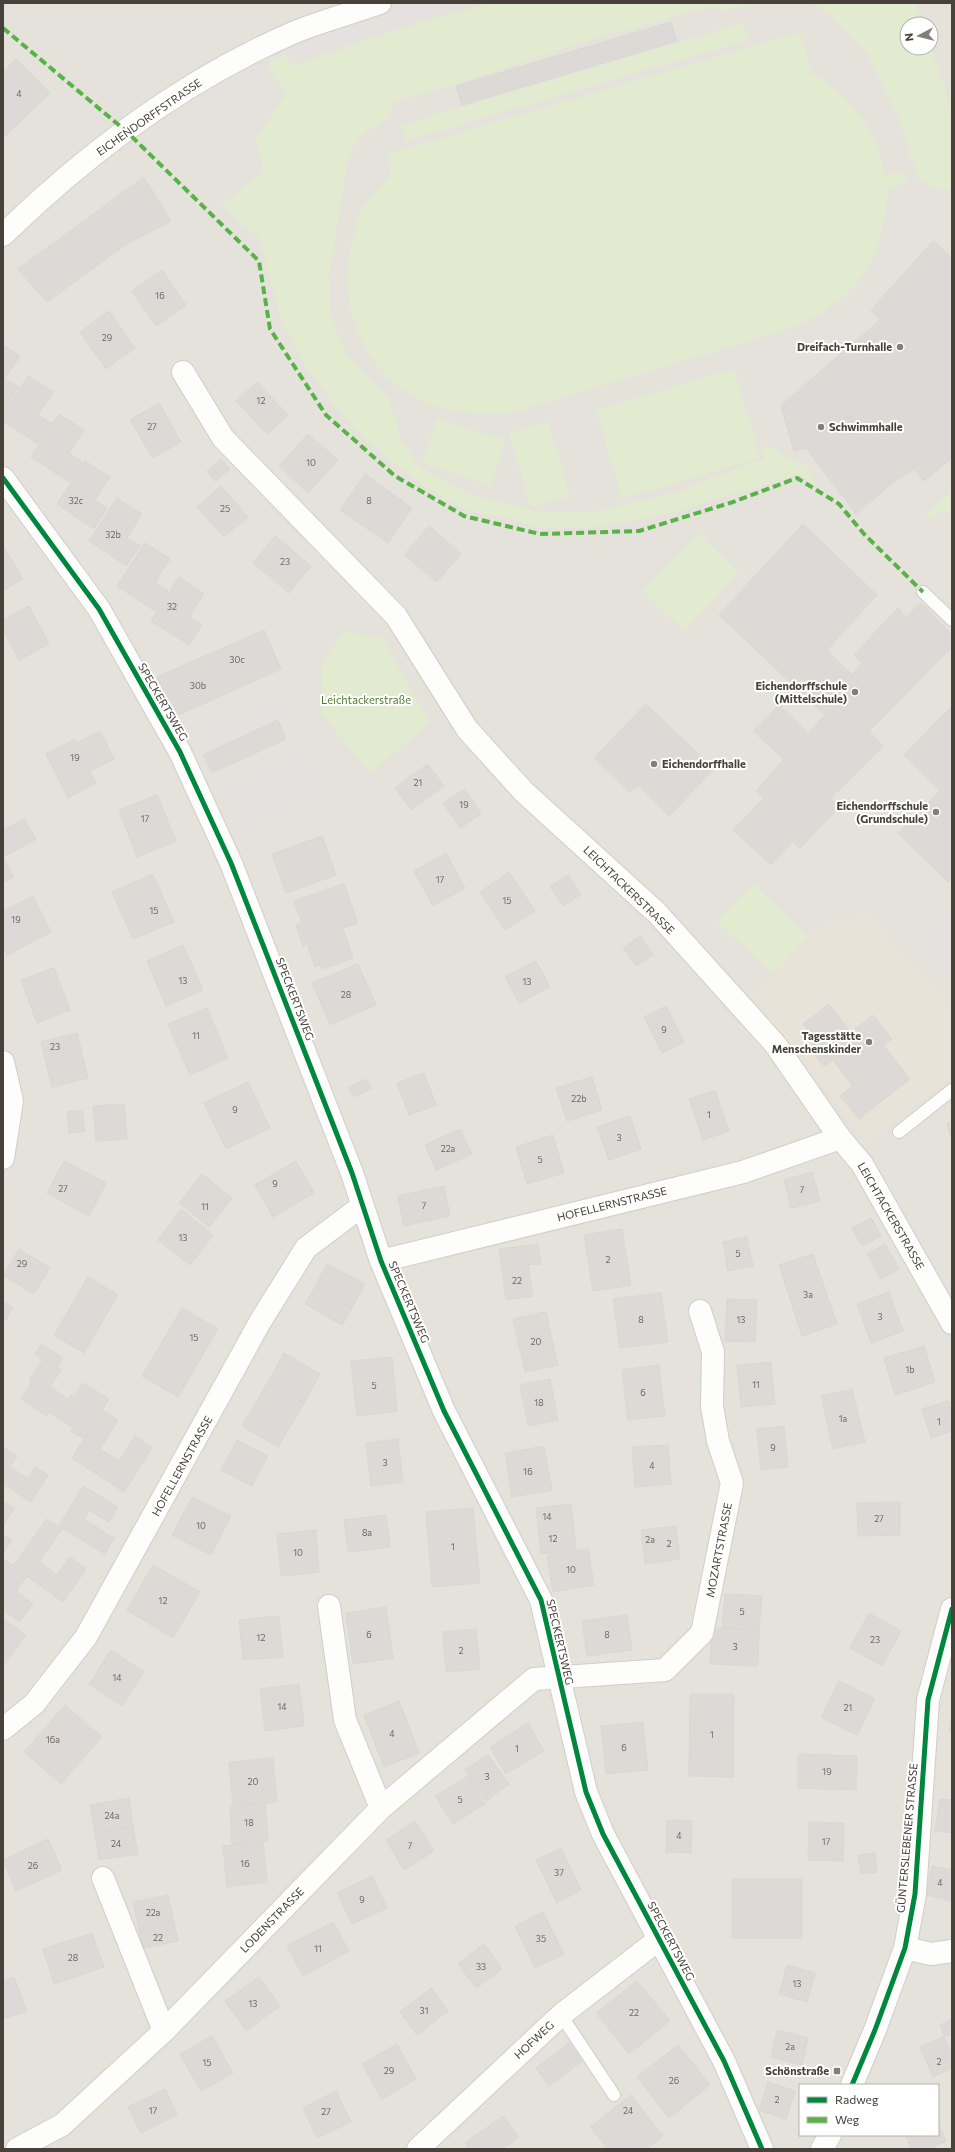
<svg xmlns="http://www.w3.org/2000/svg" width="955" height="2152" viewBox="0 0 955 2152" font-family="Commissioner,sans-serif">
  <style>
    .residential { fill: #e5e1db; fill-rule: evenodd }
    .education { fill: #e8e2d9 }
    .green { fill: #e2eacf }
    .parking { fill: #e4e1de }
    .building { fill: #dcd9d6; stroke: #dad7d3 }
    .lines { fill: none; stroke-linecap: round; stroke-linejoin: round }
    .lane-casing { stroke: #d0cecb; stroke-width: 14 }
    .street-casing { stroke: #d0cecb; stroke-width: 24 }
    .lane { stroke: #fdfdfc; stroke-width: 12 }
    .street { stroke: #fdfdfc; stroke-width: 22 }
    .quiet { stroke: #57b346; stroke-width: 4; stroke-dasharray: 8 4; stroke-linecap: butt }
    .cycleway-casing { stroke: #fff; stroke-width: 8 }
    .cycleway { stroke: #00873e; stroke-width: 5 }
    .poi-dot { fill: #847e78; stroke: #fff; stroke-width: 1.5 }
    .labels { text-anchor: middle; stroke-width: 4; stroke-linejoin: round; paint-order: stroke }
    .number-label { font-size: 9px; fill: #6e6861 }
    .street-label { font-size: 11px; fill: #484139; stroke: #fff }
    .poi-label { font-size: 11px; font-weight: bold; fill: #484139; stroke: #fff; text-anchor: end }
    .park-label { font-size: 11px; fill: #507730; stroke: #fff }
  </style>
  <rect width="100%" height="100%" fill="#f2f0ed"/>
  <path class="residential" d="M3,3H952V2149H3ZM907,24H931V48H907ZM800,2085H938V2135H800Z"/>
  <path class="education" d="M868,916L952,1007V1076L869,1143L750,997L808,936L834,923Z"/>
  <path class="green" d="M494,3H760L724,10L714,6L567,47L453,85L394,102L389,118L358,138L348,159L329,276L331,318L347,355L388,397L402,440L419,466L472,495L542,512L601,511L680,491L714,477L764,459L762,447H773L787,458L808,465L816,487L800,474L672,513L598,527L538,528L517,521L464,510L424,486L398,467L363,437L338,409L304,365L281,320L259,238L221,205L263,172L256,139L286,94L267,63L285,54L293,66C359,42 425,18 494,3Z
    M812,3H916L923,24H907V48H931L952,110V189L948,191L932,187L918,179L899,119L867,53L836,21Z
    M743,23L748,40L406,141L401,125Z
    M800,32L812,73L837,90L859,113L873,135L886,176L903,171L907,183L888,189C883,264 855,304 785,330L512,413C482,414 454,415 425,403C362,374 333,298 354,233C356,227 357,219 360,213C368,199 381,187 391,175L387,154Z
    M734,369L760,458L622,499L596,410Z
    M437,418L505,440L490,486L422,463Z
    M548,421L570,496L531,508L509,433Z
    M952,491V512L941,511L932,520L924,517Z
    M698,533L739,573L684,631L642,591Z
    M343,632L382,638L430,723L370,773L322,714L321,667Z
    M753,884L808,936L773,974L717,922Z"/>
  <path class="parking" d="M407,3H452L454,9L375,34L369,15Z
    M363,19L369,35L291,61L286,45Z
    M259,57L267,74L213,101L204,87Z
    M279,691L290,715L210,752L199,728Z
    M305,746L332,793L242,835L221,783Z
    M952,905V981L920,945Z"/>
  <path class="building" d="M671,22L677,41L462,105L456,86Z
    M16,59L50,93L3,138V72Z
    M144,177L171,221L128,243L47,302L18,269Z
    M933,241L952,258V458L924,481L914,469L895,481L817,374L880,320L871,310Z
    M162,270L186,305L156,326L132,291Z
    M109,311L135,348L106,369L80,332Z
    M3,345L20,356L5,379L18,387L5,408L3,407Z
    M817,374L895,481L856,514L806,448L794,451L781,406Z
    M28,376L53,392L38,415L51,423L38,444L3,421V414Z
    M257,382L288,415L267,434L236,401Z
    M159,403L181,442L153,458L130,420Z
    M59,414L84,430L69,453L82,462L69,482L31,457Z
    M308,434L338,460L308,493L279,466Z
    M221,459L230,469L215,481L207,471Z
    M85,461L110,477L95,500L107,508L94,529L57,504Z
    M365,474L412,508L388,543L340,510Z
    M221,486L248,517L224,537L197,507Z
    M117,498L142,514L127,538L140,546L126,566L89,541Z
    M803,524L877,595L827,650L852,675L862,663L854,655L898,608L906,617L921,603L952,635V647L869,731L883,746L831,798L840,806L800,848L793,842L771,865L733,830L764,798L756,791L784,759L753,731L779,705L808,733L825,715L719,615Z
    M429,526L461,554L437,582L404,555Z
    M275,536L311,566L289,593L253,563Z
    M145,543L170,559L155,582L168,591L155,611L117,586Z
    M3,546L23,579L3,591Z
    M179,577L204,594L189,617L202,625L189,645L151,621Z
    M29,606L49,644L19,660L3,630V620Z
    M264,630L281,669L174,717L157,677Z
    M646,704L714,769L669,816L638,785L630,793L594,758Z
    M952,706V879L948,882L898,833L940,791L904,755Z
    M278,720L286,739L212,773L203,755Z
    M100,731L114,759L90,771L96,783L68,798L46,754L75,739L77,743Z
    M428,764L444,786L411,810L395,788Z
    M465,789L481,814L460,828L443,803Z
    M157,795L176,841L137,857L119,810Z
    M24,819L36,839L3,857V830Z
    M322,836L336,875L286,893L272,854Z
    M446,853L465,888L433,906L414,871Z
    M3,858L14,877L3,883Z
    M509,872L535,911L505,930L480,892Z
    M153,874L174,922L133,939L112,892Z
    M568,875L581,894L564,906L550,887Z
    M344,884L358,923L343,928L353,958L322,969L321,965L315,967L307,944L303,946L296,925L302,923L294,901Z
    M33,896L51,932L7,955L3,947V911Z
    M640,936L653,955L636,966L623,948Z
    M183,945L203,990L166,1006L147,961Z
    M536,961L550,987L519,1003L505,977Z
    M358,964L376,1005L330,1025L312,983Z
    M54,968L70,1010L37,1023L21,980Z
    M829,1004L851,1032L873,1015L892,1039L883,1045L910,1079L859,1119L840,1096L853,1086L833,1060L824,1066L809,1047L817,1041L803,1024Z
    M666,1006L684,1042L662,1053L644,1017Z
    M207,1008L228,1058L190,1075L168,1024Z
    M77,1033L88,1078L52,1087L41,1042Z
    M424,1073L436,1105L409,1115L397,1083Z
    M592,1077L602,1110L567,1121L556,1088Z
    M366,1079L371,1089L354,1097L349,1087Z
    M248,1082L270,1128L226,1149L204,1103Z
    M715,1090L729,1131L703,1140L689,1099Z
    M124,1104L127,1139L96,1141L93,1106Z
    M82,1110L85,1131L69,1133L67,1112Z
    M630,1116L641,1149L609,1160L597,1127Z
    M952,1121V1142L947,1123Z
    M460,1129L472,1154L436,1170L425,1145Z
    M553,1135L564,1173L527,1184L516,1147Z
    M64,1161L106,1183L89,1216L47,1193Z
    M296,1161L314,1193L273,1217L255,1185Z
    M812,1172L820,1201L791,1208L784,1180Z
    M202,1174L232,1198L209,1227L179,1203Z
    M444,1186L450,1216L404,1226L398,1196Z
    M181,1209L213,1235L190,1265L158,1240Z
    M871,1218L881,1236L862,1246L852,1228Z
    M622,1229L631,1285L593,1291L584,1235Z
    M747,1237L753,1266L728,1271L723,1242Z
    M538,1244L541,1264L528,1265L533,1296L506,1300L499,1249Z
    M885,1244L899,1269L881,1279L867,1254Z
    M19,1249L50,1268L34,1294L3,1275Z
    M813,1254L837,1324L802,1336L779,1265Z
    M327,1264L365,1284L352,1308L315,1287Z
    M88,1277L118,1295L84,1353L54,1335Z
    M315,1287L352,1308L342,1325L305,1304Z
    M889,1292L903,1331L871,1343L857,1304Z
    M661,1293L668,1342L620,1348L613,1299Z
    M727,1299L757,1300L755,1342L725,1341Z
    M3,1301L13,1308L5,1321L3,1319Z
    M182,1308L218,1329L178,1397L142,1376Z
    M546,1312L558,1365L525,1372L513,1319Z
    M42,1344L63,1358L57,1368L35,1354Z
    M924,1346L935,1382L895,1395L884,1358Z
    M284,1353L320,1374L304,1403L268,1382Z
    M392,1357L397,1411L357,1416L351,1361Z
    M43,1359L61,1370L50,1387L68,1399L71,1395L74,1397L83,1383L109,1399L84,1439L71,1431L73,1428L49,1412L47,1416L21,1399L32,1382L29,1380Z
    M771,1362L775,1404L741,1407L737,1365Z
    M659,1365L665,1416L628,1420L622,1370Z
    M550,1379L558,1420L528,1426L520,1385Z
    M268,1382L304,1403L278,1447L242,1426Z
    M852,1389L865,1442L833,1449L821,1396Z
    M948,1401L952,1413V1431L931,1438L922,1409Z
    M102,1410L118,1420L100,1449L119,1461L135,1436L152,1448L124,1492L72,1458Z
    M784,1426L788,1467L761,1470L757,1429Z
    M398,1439L403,1482L371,1486L366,1443Z
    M237,1440L268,1456L252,1486L221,1470Z
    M668,1445L671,1484L635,1487L632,1447Z
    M544,1446L552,1490L512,1497L505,1453Z
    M3,1447L17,1456L10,1467L28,1479L35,1467L48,1475L31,1502L3,1484Z
    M83,1486L118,1507L109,1522L89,1510L84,1519L114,1538L105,1554L59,1526Z
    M192,1497L231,1516L211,1555L172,1535Z
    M3,1501L14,1509L4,1525L3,1524Z
    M900,1502V1535L858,1536L857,1503Z
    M571,1504L576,1550L541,1554L536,1508Z
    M473,1508L480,1583L432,1587L426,1512Z
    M386,1515L390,1547L348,1552L344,1520Z
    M47,1519L62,1529L39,1562L57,1575L70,1557L86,1569L63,1602L13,1566Z
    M676,1526L680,1559L645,1564L641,1530Z
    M316,1530L319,1572L281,1576L277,1534Z
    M3,1535L12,1540L3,1553Z
    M588,1549L594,1585L553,1592L547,1556Z
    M3,1558L27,1576L16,1591L33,1604L19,1622L3,1610Z
    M153,1565L200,1592L173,1638L127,1610Z
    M725,1594L762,1596L759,1630L722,1628Z
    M386,1607L393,1658L353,1664L346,1613Z
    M869,1613L901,1631L882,1666L850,1648Z
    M627,1615L632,1650L587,1656L582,1621Z
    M279,1616L283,1657L243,1660L239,1620Z
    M3,1618L26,1635L5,1664L3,1663Z
    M712,1628L759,1630L758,1666L710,1664Z
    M476,1629L480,1669L446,1672L443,1632Z
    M111,1650L144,1672L122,1706L89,1684Z
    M839,1681L875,1699L857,1735L821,1717Z
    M299,1684L304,1726L265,1731L260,1689Z
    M690,1694H734L733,1777L689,1776Z
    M399,1701L419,1753L384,1767L364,1715Z
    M65,1705L102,1737L61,1784L24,1752Z
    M952,1711V1733L949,1732Z
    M643,1722L648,1770L606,1774L601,1726Z
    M528,1723L544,1751L506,1774L490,1747Z
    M488,1754L509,1784L486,1801L465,1770Z
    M798,1754L857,1756L856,1790L798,1788Z
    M273,1758L277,1802L233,1806L229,1762Z
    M468,1776L485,1804L453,1824L435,1796Z
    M129,1798L133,1827L95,1833L90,1805Z
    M940,1799L952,1800V1833L935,1831Z
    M265,1803L268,1841L232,1844L230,1806Z
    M667,1820L692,1821L691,1853L666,1852Z
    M415,1821L434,1851L404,1870L386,1840Z
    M809,1822L844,1823L843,1861L808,1860Z
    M133,1827L138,1854L99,1860L95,1833Z
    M48,1839L62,1870L16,1891L3,1860Z
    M263,1841L267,1882L227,1887L223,1846Z
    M561,1848L581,1890L557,1903L536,1860Z
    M875,1853L877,1872L861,1874L858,1855Z
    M932,1866L952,1870V1901L926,1895Z
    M372,1876L387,1908L352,1924L337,1893Z
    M732,1879H802V1938H732Z
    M168,1895L178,1941L143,1948L133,1902Z
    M543,1912L564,1954L535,1968L515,1926Z
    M333,1922L349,1951L303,1976L287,1946Z
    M92,1933L104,1967L54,1984L43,1949Z
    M484,1944L502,1969L476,1988L458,1964Z
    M787,1965L815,1973L807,2002L779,1994Z
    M14,1977L27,2011L3,2019V1981Z
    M259,1977L280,2006L246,2031L225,2001Z
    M637,1981L670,2021L629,2054L596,2013Z
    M431,1988L448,2011L417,2035L400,2012Z
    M952,2019V2034L945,2037L940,2025Z
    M777,2030L808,2038L802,2065L771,2057Z
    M212,2036L233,2073L201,2091L180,2054Z
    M944,2037L952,2055V2068L933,2077L920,2047Z
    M569,2043L582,2061L549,2086L536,2068Z
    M397,2044L416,2079L382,2099L362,2064Z
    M678,2045L710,2085L669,2118L637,2077Z
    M768,2082L795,2091L786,2119L759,2110Z
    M165,2089L177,2115L141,2133L128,2107Z
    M336,2091L351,2122L317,2138L303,2108Z
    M631,2095L663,2136L647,2149H608L590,2127Z
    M503,2116L519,2137L503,2149H470L465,2143Z
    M938,2122L946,2141L928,2149H911L906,2135H938Z"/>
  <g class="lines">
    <g class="lane-casing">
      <path id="lane" d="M923,592L952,620
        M899,1132L952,1090
        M561,2015L614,2095"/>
    </g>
    <g class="street-casing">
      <path id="street" d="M3,235C87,153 186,79 295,32C322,21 352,13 380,3
        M183,372L223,438L396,616L467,729L524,792L657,913L775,1044L840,1138L862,1164L952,1323
        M3,478L99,609L180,752L231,863L352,1173L381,1261L444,1411L541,1600L586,1792L603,1834L724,2061L762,2149
        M3,1062L12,1101L3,1158
        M381,1261L743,1172L840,1138
        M329,1606L345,1720L381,1808
        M3,1729L34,1704L86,1637L260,1322L306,1248L362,1206
        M103,1878L164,2031
        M905,1948L931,1954L952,1951
        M852,2085L875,2030L905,1948L915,1894L928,1700L952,1609
        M17,2149L62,2125L164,2031L381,1808L534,1679L665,1670L702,1633L732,1483L718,1441L712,1406L713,1352L700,1311
        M418,2149L561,2015L658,1940
        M822,2149L830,2135"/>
    </g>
    <use href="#lane" class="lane"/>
    <use href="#street" class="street"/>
    <path class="quiet" d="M3,28L126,131L259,261L270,329L326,415L395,476L464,516L540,534L639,531L733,502L797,478L839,504L864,534L923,592"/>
    <g class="cycleway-casing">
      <path id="cycleway" d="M3,478L99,609L180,752L231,863L352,1173L381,1261L444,1411L541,1600L586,1792L603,1834L724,2061L762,2149
        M852,2085L875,2030L905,1948L915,1894L928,1700L952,1609"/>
    </g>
    <use href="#cycleway" class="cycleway"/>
  </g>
  <g class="poi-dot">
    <circle cx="900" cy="347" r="4"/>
    <circle cx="821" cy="427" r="4"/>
    <circle cx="855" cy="692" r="4"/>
    <circle cx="654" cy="764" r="4"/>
    <circle cx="936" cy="812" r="4"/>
    <circle cx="869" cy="1042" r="4"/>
    <rect x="833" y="2067" width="8" height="8" rx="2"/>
  </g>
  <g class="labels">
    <g class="number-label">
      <text x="19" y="97">4</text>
      <text x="160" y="299">16</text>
      <text x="107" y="341">29</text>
      <text x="261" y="404">12</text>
      <text x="152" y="430">27</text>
      <text x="311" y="466">10</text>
      <text x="76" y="504">32c</text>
      <text x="369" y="504">8</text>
      <text x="225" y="512">25</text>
      <text x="113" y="538">32b</text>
      <text x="285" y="565">23</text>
      <text x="172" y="610">32</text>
      <text x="237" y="663">30c</text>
      <text x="198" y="689">30b</text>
      <text x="75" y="761">19</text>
      <text x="418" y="786">21</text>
      <text x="464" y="808">19</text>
      <text x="145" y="822">17</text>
      <text x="440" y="883">17</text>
      <text x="507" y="904">15</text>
      <text x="154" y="914">15</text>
      <text x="16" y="923">19</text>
      <text x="183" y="984">13</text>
      <text x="527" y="985">13</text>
      <text x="346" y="998">28</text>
      <text x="664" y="1033">9</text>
      <text x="196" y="1039">11</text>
      <text x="55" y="1050">23</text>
      <text x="579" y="1102">22b</text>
      <text x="235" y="1113">9</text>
      <text x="709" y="1118">1</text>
      <text x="619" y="1141">3</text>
      <text x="448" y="1152">22a</text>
      <text x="540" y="1163">5</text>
      <text x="275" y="1187">9</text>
      <text x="63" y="1192">27</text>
      <text x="802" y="1193">7</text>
      <text x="424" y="1209">7</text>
      <text x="205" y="1210">11</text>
      <text x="183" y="1241">13</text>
      <text x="738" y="1257">5</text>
      <text x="608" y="1263">2</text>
      <text x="22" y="1267">29</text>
      <text x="517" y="1284">22</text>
      <text x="808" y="1298">3a</text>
      <text x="880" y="1320">3</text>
      <text x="641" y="1323">8</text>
      <text x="741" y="1323">13</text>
      <text x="194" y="1341">15</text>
      <text x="536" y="1345">20</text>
      <text x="910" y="1373">1b</text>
      <text x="756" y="1388">11</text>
      <text x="374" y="1389">5</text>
      <text x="643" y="1396">6</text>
      <text x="539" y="1406">18</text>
      <text x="843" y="1422">1a</text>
      <text x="939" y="1425">1</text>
      <text x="773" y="1451">9</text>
      <text x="385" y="1466">3</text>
      <text x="652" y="1469">4</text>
      <text x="528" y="1475">16</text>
      <text x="547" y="1520">14</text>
      <text x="879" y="1522">27</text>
      <text x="201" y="1529">10</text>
      <text x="367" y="1536">8a</text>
      <text x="553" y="1542">12</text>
      <text x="650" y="1543">2a</text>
      <text x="669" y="1547">2</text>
      <text x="453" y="1550">1</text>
      <text x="298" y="1556">10</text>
      <text x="571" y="1573">10</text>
      <text x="163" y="1604">12</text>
      <text x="742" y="1615">5</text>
      <text x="369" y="1638">6</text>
      <text x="607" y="1638">8</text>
      <text x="261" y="1641">12</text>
      <text x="875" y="1643">23</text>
      <text x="735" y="1650">3</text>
      <text x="461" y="1654">2</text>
      <text x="117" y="1681">14</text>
      <text x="282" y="1710">14</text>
      <text x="848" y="1711">21</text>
      <text x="392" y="1737">4</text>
      <text x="712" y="1738">1</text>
      <text x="53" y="1743">16a</text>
      <text x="624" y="1751">6</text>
      <text x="517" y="1752">1</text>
      <text x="827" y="1775">19</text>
      <text x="487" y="1780">3</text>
      <text x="253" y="1785">20</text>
      <text x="460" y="1803">5</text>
      <text x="112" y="1819">24a</text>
      <text x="249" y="1826">18</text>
      <text x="679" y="1839">4</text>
      <text x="826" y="1845">17</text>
      <text x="116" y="1847">24</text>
      <text x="410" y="1849">7</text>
      <text x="245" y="1867">16</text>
      <text x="33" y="1869">26</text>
      <text x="559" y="1876">37</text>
      <text x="940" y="1886">4</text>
      <text x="362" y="1903">9</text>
      <text x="153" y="1916">22a</text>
      <text x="158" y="1941">22</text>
      <text x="541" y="1942">35</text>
      <text x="318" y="1952">11</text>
      <text x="73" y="1961">28</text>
      <text x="481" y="1970">33</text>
      <text x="797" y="1987">13</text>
      <text x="253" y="2007">13</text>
      <text x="424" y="2014">31</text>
      <text x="634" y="2016">22</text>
      <text x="790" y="2050">2a</text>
      <text x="939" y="2065">2</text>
      <text x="207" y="2066">15</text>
      <text x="389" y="2074">29</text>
      <text x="674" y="2084">26</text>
      <text x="777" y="2103">2</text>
      <text x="153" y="2114">17</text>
      <text x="628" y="2114">24</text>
      <text x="326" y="2115">27</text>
    </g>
    <g class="street-label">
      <text transform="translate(149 117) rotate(-35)" y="4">EICHENDORFFSTRASSE</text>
      <text transform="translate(163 702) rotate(60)" y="4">SPECKERTSWEG</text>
      <text transform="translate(629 890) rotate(44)" y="4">LEICHTACKERSTRASSE</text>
      <text transform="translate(295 999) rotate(69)" y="4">SPECKERTSWEG</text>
      <text transform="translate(612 1204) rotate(-14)" y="4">HOFELLERNSTRASSE</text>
      <text transform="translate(891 1216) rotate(60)" y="4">LEICHTACKERSTRASSE</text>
      <text transform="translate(409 1302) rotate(67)" y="4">SPECKERTSWEG</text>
      <text transform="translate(182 1466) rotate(-61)" y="4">HOFELLERNSTRASSE</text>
      <text transform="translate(719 1550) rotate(-79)" y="4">MOZARTSTRASSE</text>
      <text transform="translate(560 1642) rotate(77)" y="4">SPECKERTSWEG</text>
      <text transform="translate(907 1838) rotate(-85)" y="4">GÜNTERSLEBENER STRASSE</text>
      <text transform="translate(272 1920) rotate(-46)" y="4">LODENSTRASSE</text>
      <text transform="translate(671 1941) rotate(62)" y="4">SPECKERTSWEG</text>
      <text transform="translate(534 2040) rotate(-43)" y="4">HOFWEG</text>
    </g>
    <g class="poi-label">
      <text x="892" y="351">Dreifach-Turnhalle</text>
      <text x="829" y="431" text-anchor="start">Schwimmhalle</text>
      <text x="847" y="690">Eichendorffschule<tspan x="847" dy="13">(Mittelschule)</tspan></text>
      <text x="662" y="768" text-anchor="start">Eichendorffhalle</text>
      <text x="928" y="810">Eichendorffschule<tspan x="928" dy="13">(Grundschule)</tspan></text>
      <text x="861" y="1040">Tagesstätte<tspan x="861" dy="13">Menschenskinder</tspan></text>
      <text x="829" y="2075">Schönstraße</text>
    </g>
    <g class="park-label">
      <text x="366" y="704">Leichtackerstraße</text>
    </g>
  </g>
  <rect width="955" height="2152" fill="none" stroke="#484139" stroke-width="8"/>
  <rect x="799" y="2084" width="140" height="52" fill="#ffffff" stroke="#b6b3b0"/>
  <rect x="807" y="2097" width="20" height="6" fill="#00873e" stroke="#b6b3b0"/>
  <text x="835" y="2104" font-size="12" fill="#484139">Radweg</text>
  <rect x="807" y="2117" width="20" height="6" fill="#57b346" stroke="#b6b3b0"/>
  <text x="835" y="2124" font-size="12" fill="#484139">Weg</text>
  <g transform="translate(919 36) rotate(263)"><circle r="19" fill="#ffffff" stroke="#b6b3b0"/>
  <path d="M0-3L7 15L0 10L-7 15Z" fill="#847e78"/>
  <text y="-6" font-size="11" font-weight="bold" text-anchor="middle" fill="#484139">N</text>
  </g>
</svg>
